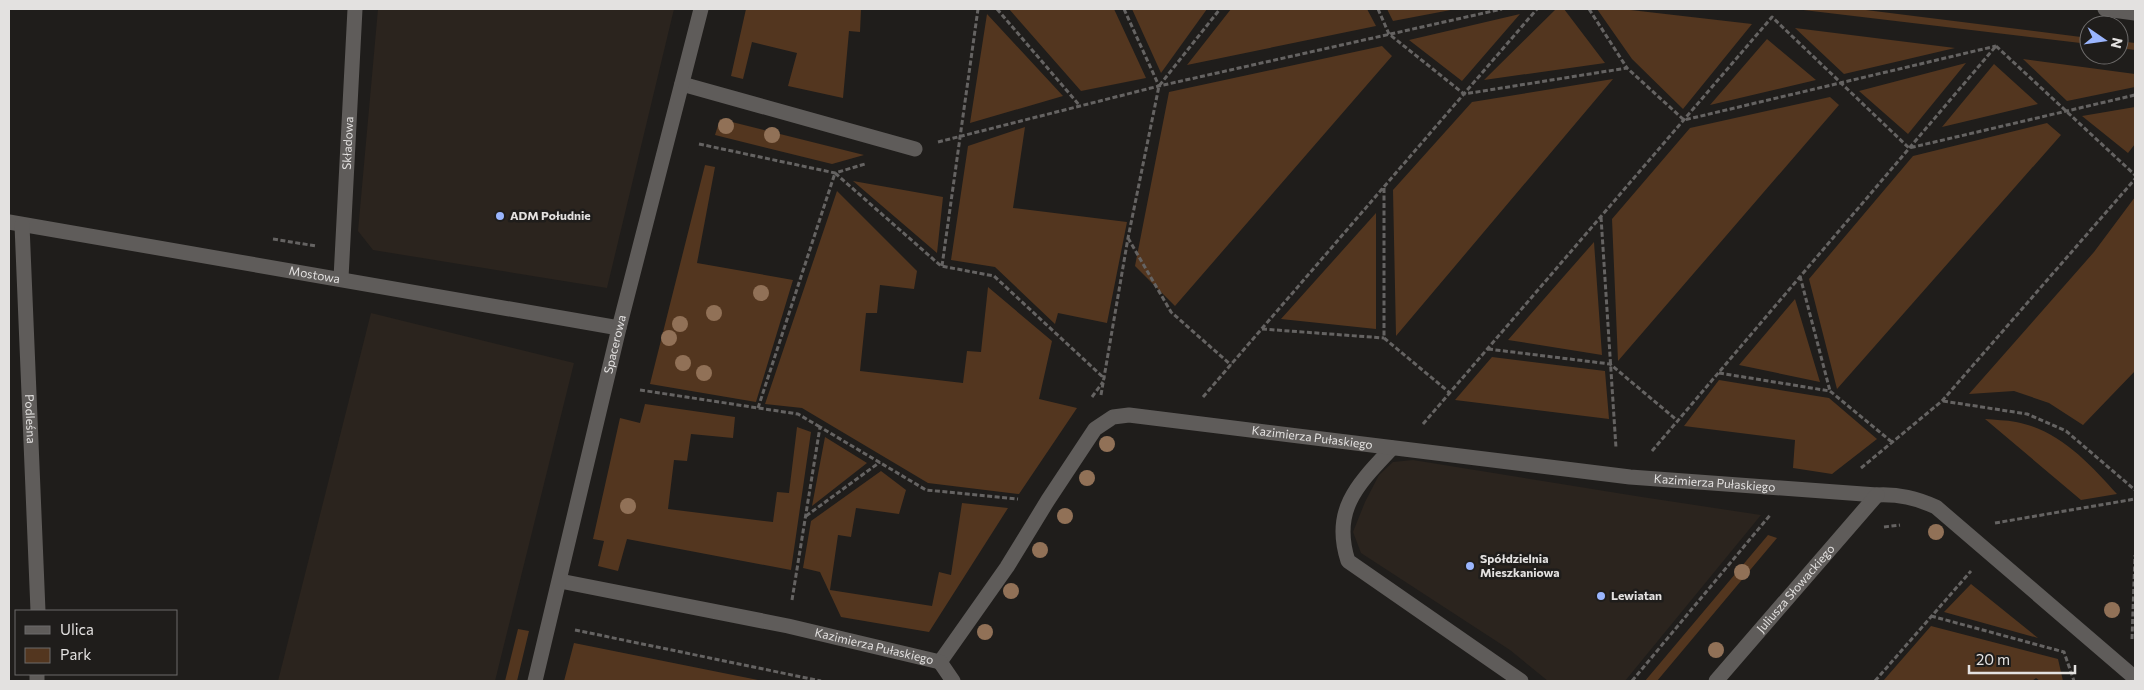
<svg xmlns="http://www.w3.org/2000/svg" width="2144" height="690" viewBox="0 0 2144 690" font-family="Commissioner,sans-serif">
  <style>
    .built { fill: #2b241e }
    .green { fill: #53361f }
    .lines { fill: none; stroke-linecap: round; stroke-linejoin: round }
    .path { stroke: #656362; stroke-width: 3; stroke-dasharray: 5 2.5; stroke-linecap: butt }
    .minor { stroke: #5f5c5a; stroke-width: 15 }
    .tree { fill: #917157 }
    .poi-dot { fill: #9ab5fd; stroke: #1f1d1b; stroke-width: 2 }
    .labels { text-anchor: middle; stroke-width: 5; stroke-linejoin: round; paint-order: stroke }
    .street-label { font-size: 12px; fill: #e3e1e0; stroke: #1f1d1b }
    .poi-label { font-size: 12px; font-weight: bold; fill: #e3e1e0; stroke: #1f1d1b; text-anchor: start }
  </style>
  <rect width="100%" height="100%" fill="#1f1d1b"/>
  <path class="built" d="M378,9H674L607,288L373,250L358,231Z
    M371,313L574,363L495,681H278Z
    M1413,460L1642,497L1761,515L1625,681H1548L1510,650L1361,553L1353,532L1365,502L1379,475L1393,462Z"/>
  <path class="green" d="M746,9H861L860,32L849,31L843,98L788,86L797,53L752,42L743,79L731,76Z
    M1009,9H1114L1146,78L1081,91Z
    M1132,9H1207L1161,73Z
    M1231,9H1367L1376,26L1187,65Z
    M1387,9H1456L1393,21Z
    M1556,9H1564L1605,63L1484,80Z
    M1597,9H1622L1752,24L1683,109L1632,59Z
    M1795,9H1858L2089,38V44Z
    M987,14L1063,96L970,123Z
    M1520,14L1462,81L1409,40Z
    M1795,28L1955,48L1844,74Z
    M1767,39L1816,80L1710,105Z
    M2119,41L2135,43V50L2119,48Z
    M1382,46L1392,56L1175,306L1135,266L1169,92Z
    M2023,59L2135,74V87L2067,101Z
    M1966,63L1908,134L1859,91Z
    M1994,64L2038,104L1942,127Z
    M1613,79L1396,336L1393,190L1472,102Z
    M1830,97L1839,105L1618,361L1612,219L1690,128Z
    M2135,107V144L2128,153L2082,116Z
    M720,119L864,155L832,164L715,135Z
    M2047,123L2061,135L1837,389L1809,279L1913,156Z
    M1025,127L1013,208L1127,222L1107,323L1058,313L1055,324L995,267L951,260L968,146Z
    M705,165L715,167L697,263L793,280L756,402L650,384Z
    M853,181L943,197L937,253Z
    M837,191L917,271L914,289L880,285L877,313H866L860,371L963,383L967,351L981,352L988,287L1052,341L1039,399L1077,408L1019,494L928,483L802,408L765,404Z
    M2135,197V371L2083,425L2049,403L2014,391L1969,394L2094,252Z
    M1376,213V329L1281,319Z
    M1594,242L1602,355L1508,340Z
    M1795,299L1820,382L1739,365Z
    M1492,357L1605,371L1609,419L1455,400Z
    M1719,380L1829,398L1877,439L1832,474L1793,468L1795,440L1684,426Z
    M645,404L735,417L733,438L691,434L687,461L674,460L668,509L773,522L777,492L789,493L797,427L811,432L791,570L627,539L618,571L598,566L604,541L593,539L620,418L640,423Z
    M1985,419C1995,420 2006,420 2016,422C2059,430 2089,463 2117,494L2081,500Z
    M825,437L867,463L812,506Z
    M881,471L906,490L899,514L856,508L851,537L838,535L830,590L932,606L939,572L951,575L962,503L1008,508L929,632L841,617L820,572L803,568L811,521Z
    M1768,535L1777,538L1657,681H1645Z
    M1971,584L2038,638L1944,612Z
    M1931,626L2058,659L2063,681H2040L2036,678L2032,681H1883Z
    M518,629L529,631L517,681H505Z
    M574,643L763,681H564Z"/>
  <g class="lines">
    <path class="path" d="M997,9L1080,106
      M1124,9L1159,86
      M1378,9L1389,34L1464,94L1627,68L1684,120L1996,46
      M1589,9L1627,68
      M1996,46L2135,175
      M938,142L1159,86L1502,9
      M699,144L835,173L865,164
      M1384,188V338L1450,393
      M1601,217L1616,448
      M1128,238L1171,312L1231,365
      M273,239L316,246
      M942,266L978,9
      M1800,276L1830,391
      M1262,329L1384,338
      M1488,349L1610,364L1678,421
      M1719,373L1830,391L1893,443
      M640,390L798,414L820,427
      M1101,395L1128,238L1159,86L1220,9
      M1092,397L1103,382
      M1203,397L1537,9
      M1943,401L2027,414L2066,431L2135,490
      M758,408L835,173L941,266L994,276L1105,379
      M1423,424L1772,17L1909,148L2135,95
      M1652,451L1996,46
      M1861,468L1942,401L2135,179
      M806,516L880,462
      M1995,523L2135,499
      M1884,527L1900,525
      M792,600L820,427L926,490L1018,499
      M1931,616L2064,652L2074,681
      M575,630L821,681
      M2132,639L2135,555
      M1632,681L1771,514
      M1875,681L1971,571"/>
    <g class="minor">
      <path d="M2105,9L2135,13"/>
      <path d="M682,84L915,149"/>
      <path id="s1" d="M9,222L619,328"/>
      <path id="s2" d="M22,225L38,611"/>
      <path id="s3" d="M341,278L355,9"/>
      <path d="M1392,448C1359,483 1331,509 1348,561L1521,681"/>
      <path id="s4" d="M560,581L788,626L940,662L1007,567L1048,500L1095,429L1113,417L1129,415L1630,477L1877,495C1899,494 1916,498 1936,507L2135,678"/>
      <path d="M940,662L953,681"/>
      <path d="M37,681V674"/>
      <path id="s5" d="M535,681L619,328L701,9"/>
      <path id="s6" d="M1716,681L1877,495"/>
    </g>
  </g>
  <g class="tree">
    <circle cx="726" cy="126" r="8"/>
    <circle cx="772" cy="135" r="8"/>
    <circle cx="761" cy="293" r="8"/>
    <circle cx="714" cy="313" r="8"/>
    <circle cx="680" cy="324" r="8"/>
    <circle cx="669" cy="338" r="8"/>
    <circle cx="683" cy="363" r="8"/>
    <circle cx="704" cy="373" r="8"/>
    <circle cx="1107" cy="444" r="8"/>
    <circle cx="1087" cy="478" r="8"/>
    <circle cx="628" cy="506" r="8"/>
    <circle cx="1065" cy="516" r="8"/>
    <circle cx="1936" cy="532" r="8"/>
    <circle cx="1040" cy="550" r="8"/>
    <circle cx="1742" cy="572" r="8"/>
    <circle cx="1011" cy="591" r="8"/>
    <circle cx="2112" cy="610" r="8"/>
    <circle cx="985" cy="632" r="8"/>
    <circle cx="1716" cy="650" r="8"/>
  </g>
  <g class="poi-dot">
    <circle cx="500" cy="216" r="5"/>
    <circle cx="1470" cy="566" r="5"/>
    <circle cx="1601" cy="596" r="5"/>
  </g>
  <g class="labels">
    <g class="street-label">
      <text dy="4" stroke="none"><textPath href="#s3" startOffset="135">Składowa</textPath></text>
      <text dy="4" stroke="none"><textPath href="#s1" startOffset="310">Mostowa</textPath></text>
      <text dy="4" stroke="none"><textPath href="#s5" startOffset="346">Spacerowa</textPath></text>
      <text dy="4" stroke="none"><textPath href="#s2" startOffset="194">Podleśna</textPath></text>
      <text dy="4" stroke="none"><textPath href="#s4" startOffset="891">Kazimierza Pułaskiego</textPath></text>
      <text dy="4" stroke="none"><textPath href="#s4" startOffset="1296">Kazimierza Pułaskiego</textPath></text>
      <text dy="4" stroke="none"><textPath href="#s6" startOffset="122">Juliusza Słowackiego</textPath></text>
      <text dy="4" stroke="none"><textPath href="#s4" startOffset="321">Kazimierza Pułaskiego</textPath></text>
    </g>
    <g class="poi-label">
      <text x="510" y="220">ADM Południe</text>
      <text x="1480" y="563">Spółdzielnia<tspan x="1480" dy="14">Mieszkaniowa</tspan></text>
      <text x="1611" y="600">Lewiatan</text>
    </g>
  </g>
  <rect width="2144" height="690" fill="none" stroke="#e3e1e0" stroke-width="20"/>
  <rect x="15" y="610" width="162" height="65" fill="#1f1d1b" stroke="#6d6b6a"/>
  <rect x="25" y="626" width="25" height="8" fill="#5f5c5a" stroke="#6d6b6a"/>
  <text x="60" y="635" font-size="15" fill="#e3e1e0">Ulica</text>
  <rect x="25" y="648" width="25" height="15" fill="#53361f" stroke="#6d6b6a"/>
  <text x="60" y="660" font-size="15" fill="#e3e1e0">Park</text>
  <g transform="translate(2104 40) rotate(103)"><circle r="24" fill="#1f1d1b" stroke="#6d6b6a"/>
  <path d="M0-4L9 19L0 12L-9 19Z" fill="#9ab5fd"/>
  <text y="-8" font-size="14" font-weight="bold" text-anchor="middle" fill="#e3e1e0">N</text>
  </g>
  <path d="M1969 665v8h106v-8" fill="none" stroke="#e3e1e0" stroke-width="2.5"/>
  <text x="1976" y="665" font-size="15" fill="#e3e1e0" stroke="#1f1d1b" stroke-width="4" paint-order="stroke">20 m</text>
</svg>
